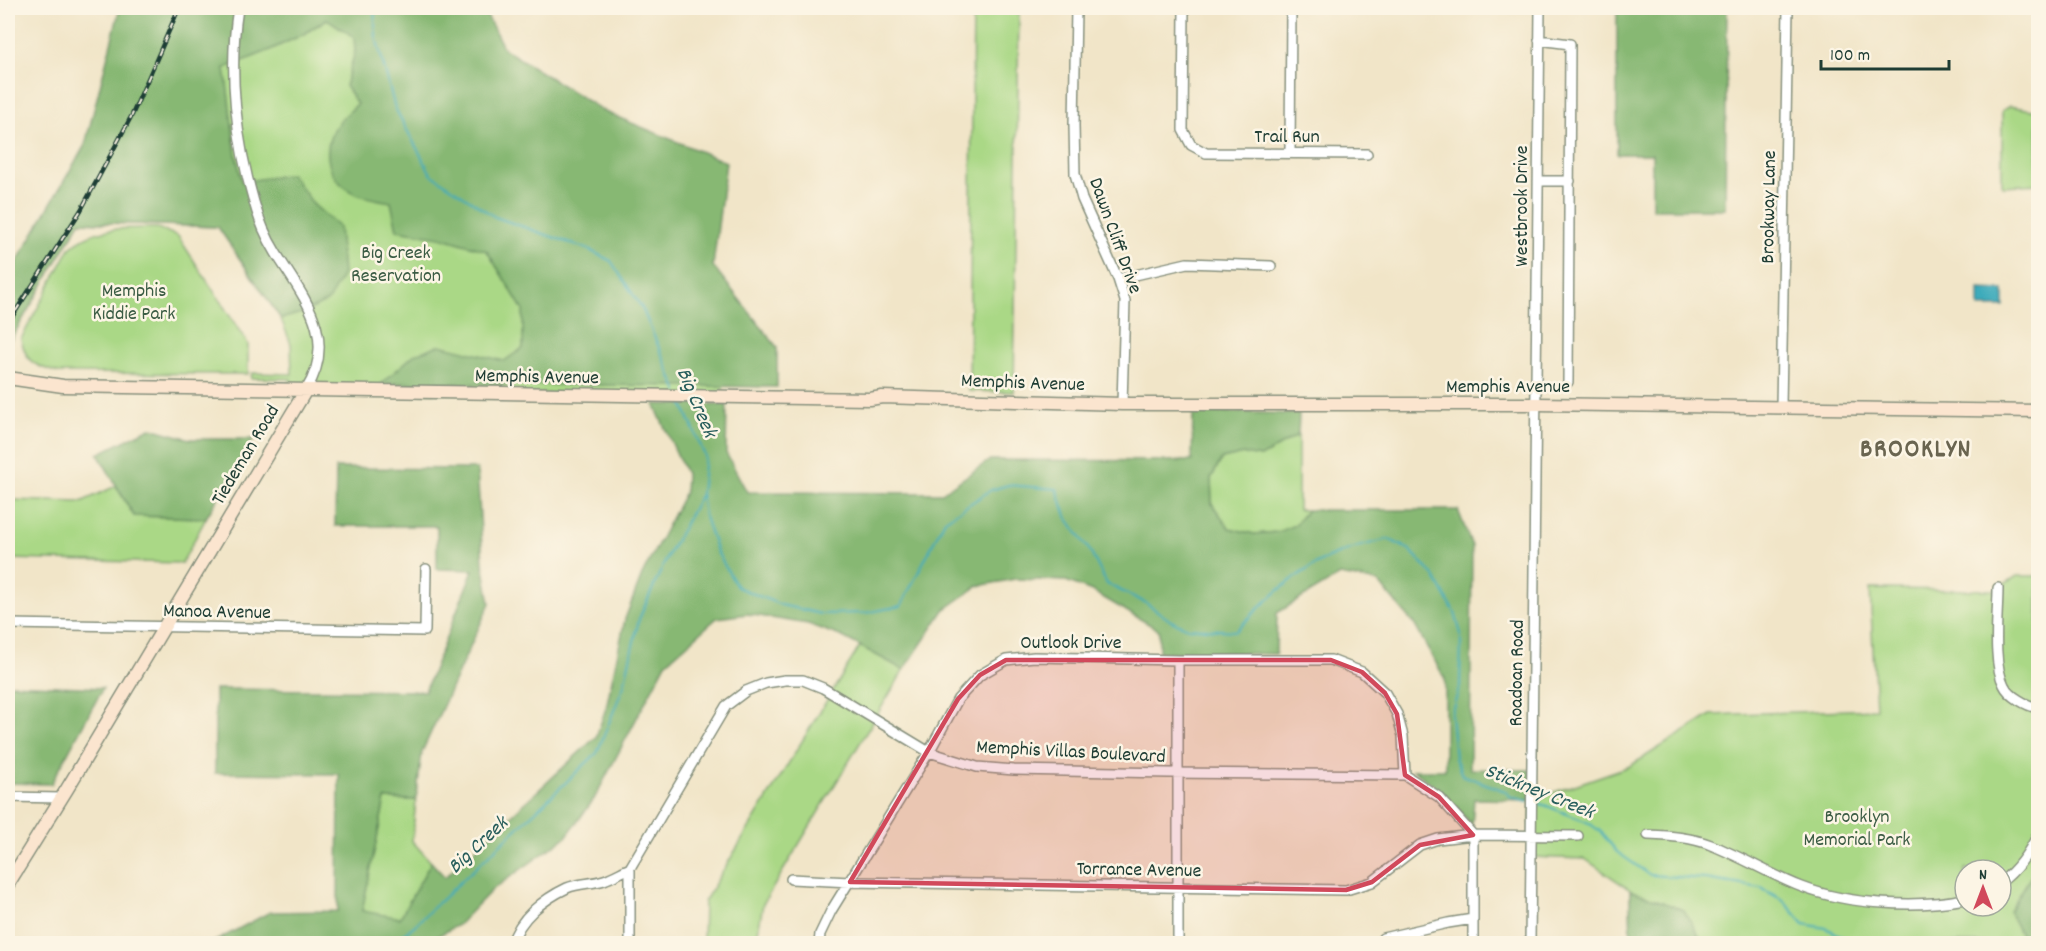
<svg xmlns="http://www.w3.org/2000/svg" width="2046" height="951" viewBox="0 0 2046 951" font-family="Dekko,sans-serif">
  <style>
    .green { fill: #aad886; stroke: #648a5d; stroke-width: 1.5; fill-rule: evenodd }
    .forest { fill: #87b873; stroke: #537a54; stroke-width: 1.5 }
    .water { fill: #3dabbb; stroke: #2e7478; stroke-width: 1.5 }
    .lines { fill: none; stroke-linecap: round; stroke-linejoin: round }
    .stream { stroke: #3dabbb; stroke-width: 2 }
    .street-casing { stroke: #88917e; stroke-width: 12 }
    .secondary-casing { stroke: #88917e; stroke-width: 15 }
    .street { stroke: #fff; stroke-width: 9 }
    .secondary { stroke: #fbe5cf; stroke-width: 12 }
    .rail-casing { stroke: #1f3d34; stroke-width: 4.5 }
    .rail { stroke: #fcf5e5; stroke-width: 2; stroke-dasharray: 7; stroke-linecap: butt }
    .marked { fill: #d1495b; fill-opacity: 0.2; stroke: #d1495b; stroke-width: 4.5; stroke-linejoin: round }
    .labels { text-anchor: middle; stroke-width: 5; stroke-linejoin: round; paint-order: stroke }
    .street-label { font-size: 20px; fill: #1f3d34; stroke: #fcf5e5 }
    .park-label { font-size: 20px; fill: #3b5c44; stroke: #fcf5e5 }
    .water-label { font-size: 21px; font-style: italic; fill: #285e5c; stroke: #fcf5e5 }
    .district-label { font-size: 26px; font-weight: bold; letter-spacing: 1.5px; fill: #6a6550; stroke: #fcf5e5 }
  </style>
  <rect width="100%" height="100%" fill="#fcf5e5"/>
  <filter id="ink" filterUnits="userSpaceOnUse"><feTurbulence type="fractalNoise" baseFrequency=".0167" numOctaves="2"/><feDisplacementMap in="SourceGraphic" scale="12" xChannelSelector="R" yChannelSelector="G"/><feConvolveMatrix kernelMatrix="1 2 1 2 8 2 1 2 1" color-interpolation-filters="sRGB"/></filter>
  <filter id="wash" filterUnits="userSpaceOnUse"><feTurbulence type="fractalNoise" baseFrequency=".008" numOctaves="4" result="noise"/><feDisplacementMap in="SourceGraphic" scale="24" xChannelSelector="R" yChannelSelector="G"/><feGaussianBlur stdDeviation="1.35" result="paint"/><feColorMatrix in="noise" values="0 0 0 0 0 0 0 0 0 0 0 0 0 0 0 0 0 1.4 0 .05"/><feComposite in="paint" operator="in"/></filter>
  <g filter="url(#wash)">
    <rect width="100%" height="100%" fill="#f1e5c8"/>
    <path class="green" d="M195,8H398L723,373V396L288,391L291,379L251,378L252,373L292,374L291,344L281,319L218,227L80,222Z
      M973,8H1019L1014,392L969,391Z
      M2009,106L2038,111V184L2002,186V111Z
      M157,228L178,236L248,344V374L58,373C35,365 27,365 21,339L70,248C93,226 127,228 157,228Z
      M1298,435V510H1307L1295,525L1278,532L1254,534L1229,528L1212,504L1211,478L1222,459L1244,454L1261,457Z
      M116,486L134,516L206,518L182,563L8,559V500L81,502Z
      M2017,576H2038V943H1631L1630,890L1585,859L1530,857L1531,800L1630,766L1711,715L1876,709L1870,589L1995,590ZM1965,870H2001V906H1965Z
      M860,646L904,670L763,904L756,943L703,944L704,902Z
      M385,799L416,800L412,841L431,862L400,918L361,912Z"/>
    <path class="forest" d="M120,8H483L504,49L605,112L726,162L713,266L777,347V387L382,383L415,354L440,345L504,361L523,348V310L487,251L440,237L397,230L391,202C379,199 360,198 350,191C324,174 321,144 340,121C345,115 352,110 357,104L345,86L355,52L354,37L327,19L304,34L268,51L225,68L236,155L242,182L291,174L314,205L339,227L343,274L328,301L305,312L281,319L218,227L80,222L10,341L8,340V277L85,145Z
      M1617,8H1727L1725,209H1652V154H1617Z
      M654,404L727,405L726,453L747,492L942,493L990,460L1192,461L1193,411L1299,414L1298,435L1261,457L1244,454L1222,459L1211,478L1212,504L1229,528L1254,534L1278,532L1295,525L1307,510H1458L1472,546L1470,769L1531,770V800L1474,799L1472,825L1441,791L1413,770H1445V679L1414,624L1378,582L1340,575L1277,613L1276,654L1159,652V630L1092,591L1066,581L1015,579L978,586L944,610L904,670L843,637L808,624L747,614L717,618L666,663L594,799L566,837L492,890L458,925L425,943L210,944L270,912L338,911L339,774L215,773V689L425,691L473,570L437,569V526H335L336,468L477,469L483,563L490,603L422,752L416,800L385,799L362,911L400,918L431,862L445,877L596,737L606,708L625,619L642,575L685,492L686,474Z
      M150,428L190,439H254L206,518L134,516L98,454Z
      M8,684L103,688L51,784L8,783Z
      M2038,865V943H2025L2009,911Z
      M1630,890L1684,910L1703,943H1631Z"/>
    <path class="water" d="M1979,289L2004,290V307H1979Z"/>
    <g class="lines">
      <path class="stream" d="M374,8L376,37L395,108L431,174L495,217L587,249L611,261L642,308L678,392
        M701,494L704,514L717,552L737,587L781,605L821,614L865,613L901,606L945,520L991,490L1008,485L1057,489L1066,516L1090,551L1107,584L1146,603L1171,621L1188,628L1236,631C1267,599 1300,567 1343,552C1358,546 1373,543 1388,539L1410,550L1434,576L1455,613L1461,634L1460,686L1451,714L1455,758L1462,775L1505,791L1511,797L1528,801
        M1534,802L1547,806L1587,822L1600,831L1617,852L1650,875L1705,879L1761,888L1783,900L1804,924L1826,928L1857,944
        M392,944L415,925L597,753L624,685L639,619L667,557L701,494L705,456L681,400"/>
    </g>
  </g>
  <g filter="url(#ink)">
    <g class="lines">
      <g class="street-casing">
        <path id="street" d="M238,8C228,71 236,141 254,202C259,220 266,237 276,253C303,297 339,337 306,390
          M1076,8L1074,125L1075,174L1082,199L1118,279L1125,301L1122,404
          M1184,8L1183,130L1191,145L1206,153L1367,154
          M1539,40L1570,44L1568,382
          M1290,153L1291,8
          M1538,181H1570
          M1118,279L1187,263L1271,266
          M1781,407L1788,8
          M1998,588C1998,614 1992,662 2004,685C2009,696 2027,706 2038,708
          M8,624L425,631L426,569
          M1178,660V944
          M8,797L61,798
          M1648,835C1669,836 1691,837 1711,845C1742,857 1771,875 1802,887C1849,905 1917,908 1965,899
          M791,879L850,882L1346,890L1372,882L1420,845L1438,839L1473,835V944
          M2001,882C2018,869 2029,853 2038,834
          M1383,938L1448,923L1473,919
          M512,944C519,918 544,899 567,888C578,883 592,884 604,880C613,877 621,872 630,868L726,706L746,691L766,683L785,680H803L823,688L929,752L977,767L1014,770L1168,773L1405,775L1439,797L1473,835L1578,836
          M630,944V868
          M819,944L820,934L831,911L929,752L958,699L980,675L1006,660L1034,657L1178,660H1331L1362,672L1385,693L1397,714L1403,736L1405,775
          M1530,944L1540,8"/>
      </g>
      <g class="secondary-casing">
        <path id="secondary" d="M8,378L63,386L870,399L882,397L1122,404H1537L2038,411
          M8,884L67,789L306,390"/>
      </g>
      <use href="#street" class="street"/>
      <use href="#secondary" class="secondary"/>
      <g class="rail-casing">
        <path id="rail" d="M8,323L81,210L132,115L179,8"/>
      </g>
      <use href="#rail" class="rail"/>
    </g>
  </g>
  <path class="marked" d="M1006,660H1331L1362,672L1385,693L1397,714L1405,775L1439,797L1473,835L1420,845L1372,882L1346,890L850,882L958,699L980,675Z"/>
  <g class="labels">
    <g class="street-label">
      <text x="1287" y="142">Trail Run</text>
      <text transform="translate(1520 206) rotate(-90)" y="7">Westbrook Drive</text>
      <text transform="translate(1767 207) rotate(-89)" y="7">Brookway Lane</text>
      <text transform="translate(1117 235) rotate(70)" y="7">Dawn Cliff Drive</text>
      <text transform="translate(537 375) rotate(1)" y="7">Memphis Avenue</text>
      <text transform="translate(1023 381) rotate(2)" y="7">Memphis Avenue</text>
      <text x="1508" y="392">Memphis Avenue</text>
      <text transform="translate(244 454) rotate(-59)" y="7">Tiedeman Road</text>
      <text transform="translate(217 610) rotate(1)" y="7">Manoa Avenue</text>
      <text x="1071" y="648">Outlook Drive</text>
      <text transform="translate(1515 673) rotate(-89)" y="7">Roadoan Road</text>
      <text transform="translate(1071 750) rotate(3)" y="7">Memphis Villas Boulevard</text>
      <text transform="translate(1139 868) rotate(1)" y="7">Torrance Avenue</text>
    </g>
    <g class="park-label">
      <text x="396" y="258">Big Creek<tspan x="396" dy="23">Reservation</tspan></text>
      <text x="134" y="296">Memphis<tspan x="134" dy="23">Kiddie Park</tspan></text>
      <text x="1857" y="822">Brooklyn<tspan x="1857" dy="23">Memorial Park</tspan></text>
    </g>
    <g class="water-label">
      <text transform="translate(698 402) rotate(67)" y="7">Big Creek</text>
      <text transform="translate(1540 790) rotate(22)" y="7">Stickney Creek</text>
      <text transform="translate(477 844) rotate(-43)" y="7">Big Creek</text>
    </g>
    <g class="district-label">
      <text x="1916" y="456">BROOKLYN</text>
    </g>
  </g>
  <rect width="2046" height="951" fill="none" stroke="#fcf5e5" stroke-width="30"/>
  <g transform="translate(1983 888)"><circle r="28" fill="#fcf5e5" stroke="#a4ab9e" stroke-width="1.5"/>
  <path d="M0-4.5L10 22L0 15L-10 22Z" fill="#d1495b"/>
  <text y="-9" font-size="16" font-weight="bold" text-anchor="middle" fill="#1f3d34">N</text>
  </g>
  <path d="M1821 60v9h128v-9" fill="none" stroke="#1f3d34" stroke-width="3"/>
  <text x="1830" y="60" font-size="18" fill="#1f3d34" stroke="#fcf5e5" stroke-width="4.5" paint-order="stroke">100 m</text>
</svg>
